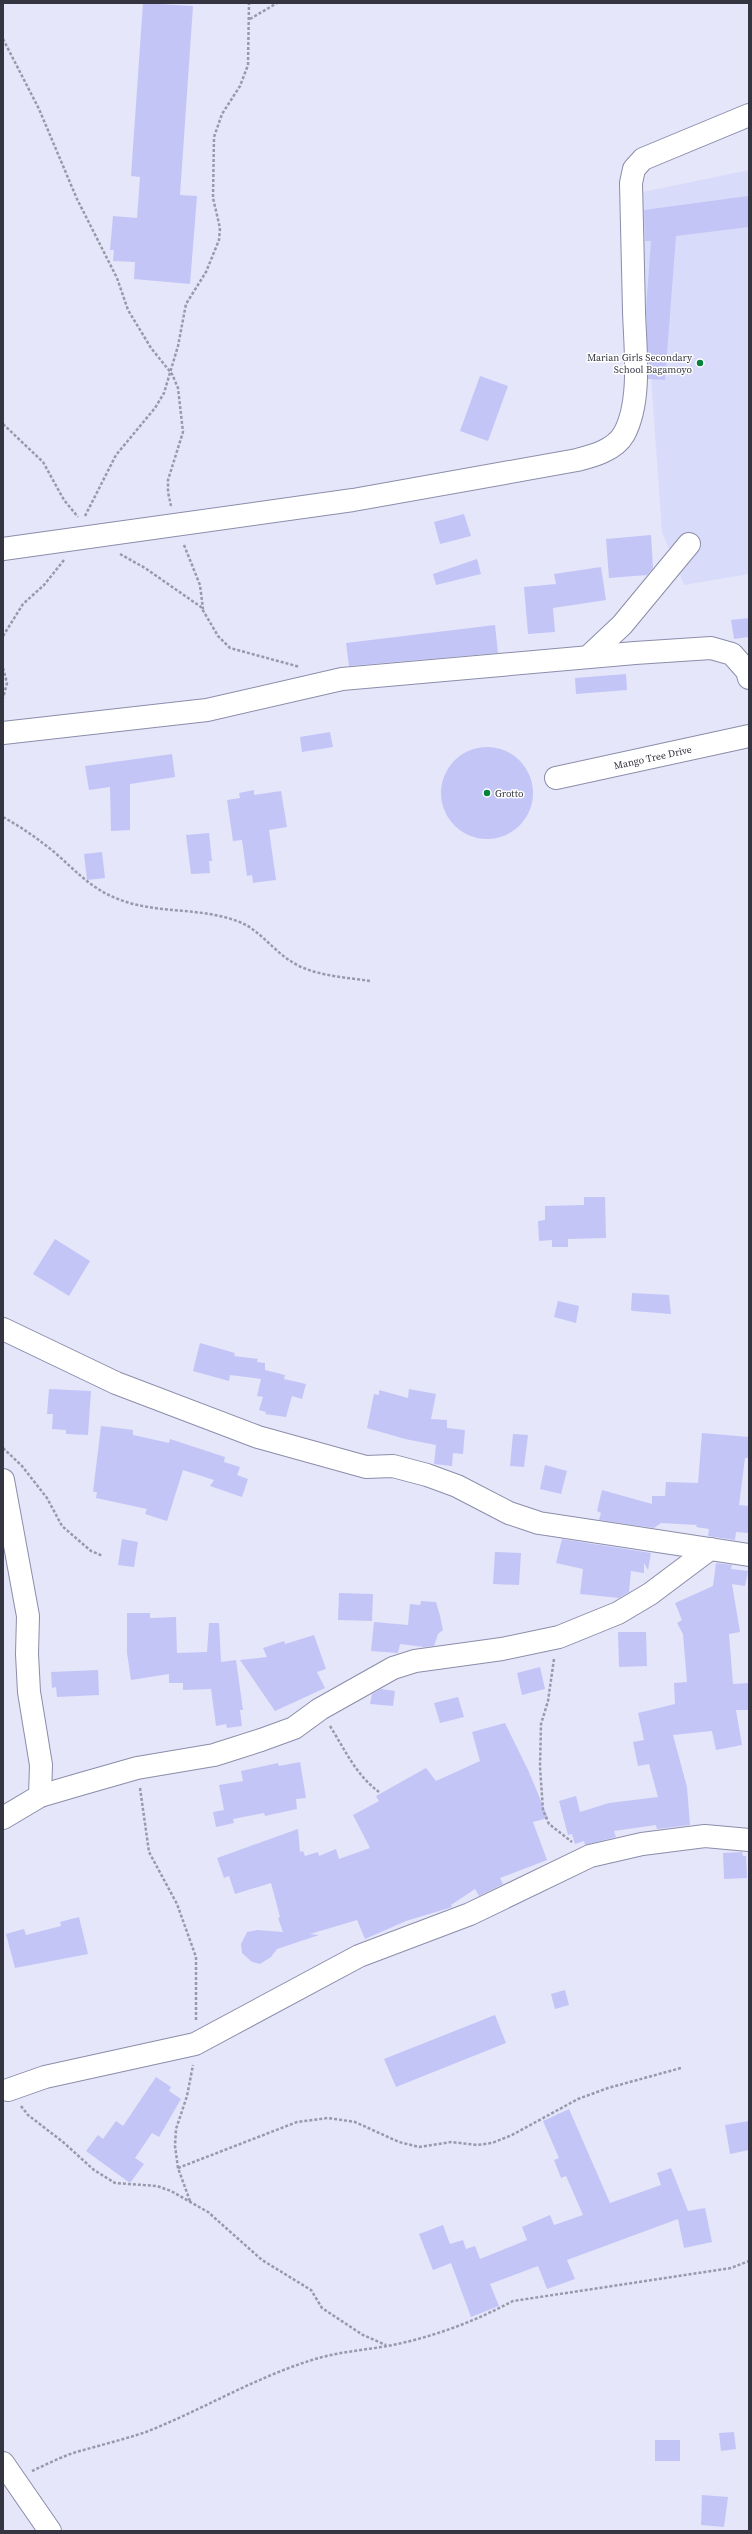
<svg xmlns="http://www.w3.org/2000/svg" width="752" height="2534" viewBox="0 0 752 2534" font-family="'Source Serif 4',serif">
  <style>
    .built { fill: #d9dbfa }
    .building { fill: #c3c5f7 }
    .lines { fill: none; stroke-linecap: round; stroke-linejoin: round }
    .minor-casing { stroke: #8b8daa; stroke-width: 24 }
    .path { stroke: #9899aa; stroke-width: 2.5; stroke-dasharray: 3 2; stroke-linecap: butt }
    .minor { stroke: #fff; stroke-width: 22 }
    .poi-dot { fill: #05823b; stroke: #fff; stroke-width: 1.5 }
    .labels { text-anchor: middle; stroke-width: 3; stroke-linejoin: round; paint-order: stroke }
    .poi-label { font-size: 10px; fill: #343541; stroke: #fff; text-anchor: end }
    .street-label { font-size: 10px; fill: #343541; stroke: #fff }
  </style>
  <rect width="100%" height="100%" fill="#e5e6fa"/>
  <path class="built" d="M749,170V574L684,585L662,532L638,193Z"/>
  <path class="building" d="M143,3L193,6L180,195L197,196L190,284L134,279L135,262L113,261L114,250H110L113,216L137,218L140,177L131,176Z
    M748,196L749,227L676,236L665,380L648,379L646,309L651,241H645L644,210Z
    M480,376L508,386L488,441L460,431Z
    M464,514L471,536L440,544L434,522Z
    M651,535L653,568L647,575L609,578L606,539Z
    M477,559L481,574L436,585L433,574Z
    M601,567L606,600L553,608L555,632L528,634L524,587L556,584L554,574Z
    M749,618V637L734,639L731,620Z
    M495,625L498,653L349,666L346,643Z
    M626,674L627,690L576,694L575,678Z
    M330,732L333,747L302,752L300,737Z
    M441 793a46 46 0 1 1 92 0a46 46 0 1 1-92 0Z
    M172,754L175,777L130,784V830L111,831L110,787L89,790L85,766Z
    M254,790V795L281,791L287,827L269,830L276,880L253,883L252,875L247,876L242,840L233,841L227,800L240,798L239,793Z
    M209,833L212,861H209L210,873L191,874L186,835Z
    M102,852L105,878L87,880L84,854Z
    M584,1197H605L606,1238L568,1239V1247H552V1240L539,1241L538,1221L545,1220V1206L584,1205Z
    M55,1239L90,1261L69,1296L33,1274Z
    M632,1293L669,1295L671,1314L633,1311L631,1310Z
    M558,1301L579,1306L576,1323L554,1317Z
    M200,1343L235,1353L234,1356L258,1359L257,1362L265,1363V1370L285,1375L284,1379L306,1384L302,1399L292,1396L286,1417L265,1414L266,1412L259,1410L263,1397L257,1396L261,1379L230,1375L229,1381L193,1371Z
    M49,1389L91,1391L88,1435L66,1434V1430L52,1429L53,1414H47Z
    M409,1389L436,1394L431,1419L447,1420V1428L465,1430L463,1454L453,1453L452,1466L434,1464L436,1445L405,1439L367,1428L374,1394L379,1395V1390L408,1398Z
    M101,1426L133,1430V1435L169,1443L170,1439L225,1457L224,1462L240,1467L237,1475L248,1479L242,1497L210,1486L214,1480L183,1470L167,1521L145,1514L147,1509L96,1498L97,1492H93Z
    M702,1433L749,1437V1458H745L739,1505L749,1506V1533L736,1532L735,1540L708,1536L709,1529L696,1527L697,1525L661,1523L654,1528L599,1520L601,1513L597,1511L602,1490L652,1504V1496H665L666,1482L698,1483Z
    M513,1434L528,1435L524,1467L510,1466Z
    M545,1465L567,1471L561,1494L540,1489Z
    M122,1539L138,1542L134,1567L118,1565Z
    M562,1539L651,1553L648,1570L644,1563V1573L631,1571L629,1592L619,1598L580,1594L583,1569L556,1563Z
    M495,1552L521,1553L519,1585L493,1584Z
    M716,1563L732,1565L731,1569L748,1571L745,1586L732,1584L740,1632L729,1634L733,1684L749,1683V1710H736L742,1745L716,1750L712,1731L673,1735L687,1787L690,1825L657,1829L656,1825L614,1831L616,1837L585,1845L584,1841L575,1844L572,1834L568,1835L559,1801L576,1796L580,1812L609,1803L658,1797L649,1764L638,1766L633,1742L644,1740L638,1713L675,1704L674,1683L687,1682L683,1634L677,1623L682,1620L675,1603L713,1586Z
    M339,1593L373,1594L372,1621L338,1620Z
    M421,1601L436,1602L440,1616L443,1630L438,1634L434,1646L424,1647L400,1644L398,1653L371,1651L374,1622L408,1625L410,1604L420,1605Z
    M127,1613H150V1618L176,1617L177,1653L207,1652L209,1623H219L221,1662L236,1660L243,1710H240L242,1726L227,1728L226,1724L216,1726L211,1689L183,1690V1683H169V1674L131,1680L127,1653Z
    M618,1632H646L647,1666L619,1667Z
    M314,1635L326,1669L317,1672L325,1688L275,1711L240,1660L267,1657L263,1648L284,1641L285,1644Z
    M540,1667L545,1689L522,1695L517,1673Z
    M98,1670L99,1695L57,1697L56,1687L52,1688L51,1672Z
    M381,1689L395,1691L393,1706L370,1704L372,1694Z
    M458,1697L464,1717L440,1723L434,1703Z
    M505,1723L529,1772L548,1818L533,1822L547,1860L500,1878L503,1884L479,1896L475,1889L451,1905L452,1907L406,1921L365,1939L357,1920L310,1934L319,1935L277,1949L271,1957L260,1964L252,1962L242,1953L241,1944L247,1932L257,1930L283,1932L278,1918L280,1917L271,1883L235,1894L229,1876L224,1878L217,1858L298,1829L300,1852L303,1851L305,1856L318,1852L319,1856L336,1849L339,1859L370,1848L353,1815L379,1801L376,1796L426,1768L436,1781L480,1761L472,1732Z
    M300,1762L306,1798L296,1799L297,1809L265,1816L264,1813L233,1819L234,1823L216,1827L213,1812L224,1810L219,1785L243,1781L241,1771L278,1763L279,1766Z
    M742,1852L743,1856H746L747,1878L724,1879L723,1853Z
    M79,1917L88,1954L15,1968L6,1934L24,1929L26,1935L61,1926L60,1922Z
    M565,1990L569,2005L555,2009L551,1994Z
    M495,2015L506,2043L396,2087L384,2059Z
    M156,2077L171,2087L169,2091L181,2099L159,2137L152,2133L135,2158L144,2164L130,2183L86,2151L98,2135L103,2139L116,2121L123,2126Z
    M569,2109L610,2203L661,2185L657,2173L671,2168L688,2211L705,2208L712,2242L684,2248L678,2219L567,2260L575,2279L547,2289L538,2266L490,2284L499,2306L471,2317L451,2263L433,2270L419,2234L443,2225L450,2244L463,2240L466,2249L475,2246L480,2259L527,2240L522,2227L550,2215L554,2225L583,2215L566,2176L561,2178L554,2160L559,2158L543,2121Z
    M749,2121V2150L730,2154L725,2125Z
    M734,2432L736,2449L721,2451L719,2433Z
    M655,2440H680V2461H655Z
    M702,2495L728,2497L724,2527L701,2525Z"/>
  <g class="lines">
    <g class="minor-casing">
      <g id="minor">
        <path d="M3,549L353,500L577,460C593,456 615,450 624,434C642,401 635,347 634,311C633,268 632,226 631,183L634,169L643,159L749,115"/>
        <path d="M588,657L622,625L689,544"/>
        <path d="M3,733L207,710L342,679L635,653L711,648L732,654L747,671L749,678"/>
        <path id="s1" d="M556,778L749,736"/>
        <path d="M3,1329L116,1383L258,1437L366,1467L393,1466L427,1475L457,1486L509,1513L539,1523L749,1555"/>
        <path d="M3,1480L28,1616L27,1654L29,1692L41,1765L40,1796"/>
        <path d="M3,1818L40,1796L81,1784L137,1768L214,1755L261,1740L294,1728L320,1709L393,1668L415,1661L502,1649L559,1637L618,1613L650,1594L710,1549"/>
        <path d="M8,2090L45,2077L195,2044L359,1956L470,1914L590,1856L642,1844L705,1836L749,1840"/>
        <path d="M3,2463L50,2531"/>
      </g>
    </g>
    <path class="path" d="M250,19L277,3
      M3,39L39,109L77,199L117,278L128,310L151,348L172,374L178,388L183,432L168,480V492L171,506
      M3,424L43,462L64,500L78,517
      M85,516L116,455L155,408L164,393L178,346L186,304L206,272L219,240L220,228L213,198L214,137L222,114L240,86L248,65L249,3
      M184,545L200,585L203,609
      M120,554L145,568L201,607L218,636L230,648L300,667
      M3,636L23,604L44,585L64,560
      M3,668L7,683L3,698
      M3,817C21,827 37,838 53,851C74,869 91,889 118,899C158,915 202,906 242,923C260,931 274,951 292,962C314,976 344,977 370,981
      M3,1448L22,1466L47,1498L62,1526L91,1551L103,1556
      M554,1659L548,1701L541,1724L540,1767L543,1810L549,1824L572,1842
      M330,1726C345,1750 356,1775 379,1792
      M140,1788L149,1852L177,1904L196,1957V2020
      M21,2106L28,2115L63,2142L94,2170L115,2183L157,2186L171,2191L208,2212L262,2260L311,2290L322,2308L363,2335L386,2345
      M178,2168L297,2122L328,2118L355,2122L399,2142L419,2147L451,2142L477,2145L492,2143L512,2135L578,2099L608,2088L681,2068
      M190,2201L178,2168L175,2146L176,2129L187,2096L193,2065
      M32,2471C45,2465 59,2458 73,2453C97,2446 122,2440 146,2432C202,2410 254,2378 312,2360C343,2350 375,2350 406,2342C444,2333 479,2319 513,2301L731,2268L749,2261"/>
    <use href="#minor" class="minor"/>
  </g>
  <g class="poi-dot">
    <circle cx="700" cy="363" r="4"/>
    <circle cx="487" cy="793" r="4"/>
  </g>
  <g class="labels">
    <g class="poi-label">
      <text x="692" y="361">Marian Girls Secondary<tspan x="692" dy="12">School Bagamoyo</tspan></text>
      <text x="495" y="797" text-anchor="start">Grotto</text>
    </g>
    <g class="street-label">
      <text dy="4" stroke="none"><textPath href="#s1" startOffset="99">Mango Tree Drive</textPath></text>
    </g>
  </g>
  <rect width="752" height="2534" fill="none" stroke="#343541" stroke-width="8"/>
</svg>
